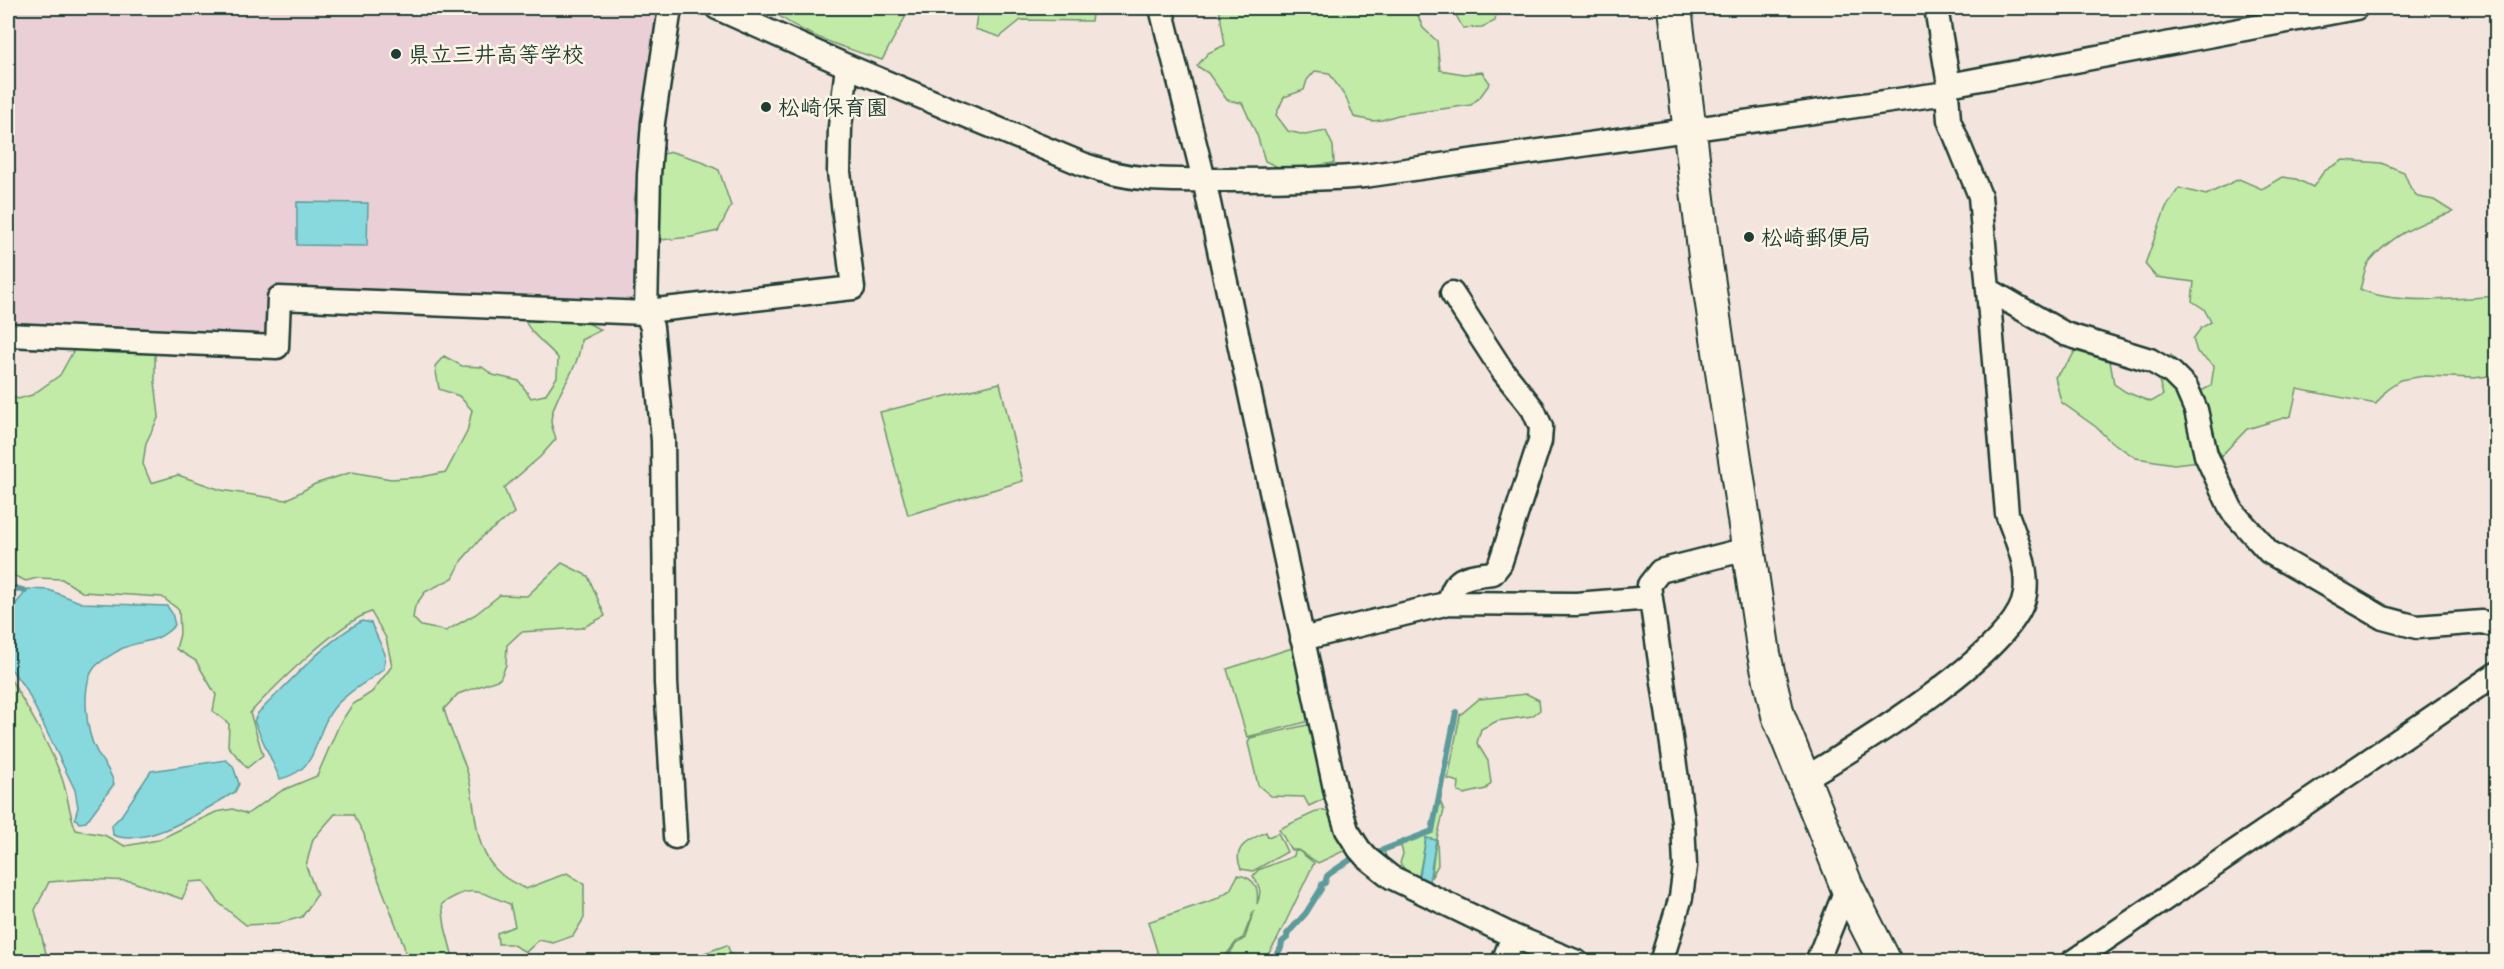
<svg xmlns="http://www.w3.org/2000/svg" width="2504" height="969" viewBox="0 0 2504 969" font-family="'Architects Daughter','Klee One',sans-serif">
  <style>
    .built { fill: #ead0d6 }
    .green { fill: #c1eba7; stroke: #70946e; stroke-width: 1.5 }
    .water { fill: #87d9de; stroke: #5d9b9a; stroke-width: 1.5 }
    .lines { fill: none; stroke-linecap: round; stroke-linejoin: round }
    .stream { stroke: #5d9b9a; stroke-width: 6 }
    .street-casing { stroke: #1f3d34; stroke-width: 27 }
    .secondary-casing { stroke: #1f3d34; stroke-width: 36 }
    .street { stroke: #fcf5e5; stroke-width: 22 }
    .secondary { stroke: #fcf5e5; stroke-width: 32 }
    .poi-dot { fill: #1f3d34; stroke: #fcf5e5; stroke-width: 2 }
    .labels { text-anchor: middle; stroke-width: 5; stroke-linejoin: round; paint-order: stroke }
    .poi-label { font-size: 22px; font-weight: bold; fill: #1f3d34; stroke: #fcf5e5; text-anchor: start }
  </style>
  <rect width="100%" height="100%" fill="#f4e4de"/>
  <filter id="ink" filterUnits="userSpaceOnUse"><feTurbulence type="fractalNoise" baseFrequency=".0167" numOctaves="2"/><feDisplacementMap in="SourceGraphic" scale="12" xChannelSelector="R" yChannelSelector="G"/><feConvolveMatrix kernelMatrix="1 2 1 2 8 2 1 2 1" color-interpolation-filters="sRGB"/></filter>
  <g filter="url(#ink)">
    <path class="built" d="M8,8H660L636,304L273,292L269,342L8,332Z"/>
    <path class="green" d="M772,8H910L882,60C843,47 804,36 771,10Z
      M978,8H1093L1091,21L1021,20L1000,37L975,29Z
      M1219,8H1415L1423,28L1437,41L1440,70L1464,74L1482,72L1490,83L1480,97L1471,105L1398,115L1382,120L1373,121L1354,117L1346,98L1329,73L1315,71L1307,80L1304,90L1284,97L1276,115L1288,131L1305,135L1326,131L1333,146L1334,163L1313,166L1306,170L1280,168L1265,161L1257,135L1242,103L1227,100L1208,73L1197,66L1208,53L1225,45Z
      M1452,8H1497L1495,21L1482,27L1463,28Z
      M672,152L698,160L719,170L731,206L718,231L692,237L660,240C651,233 637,224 635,212C631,194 643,165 658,156C662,154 668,153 672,152Z
      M2343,160L2381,163L2404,172L2411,189L2418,197L2434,200L2453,212C2423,221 2389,237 2369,262C2364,268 2363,281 2360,289C2392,305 2460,299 2496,296V375L2474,378L2424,376L2400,380L2388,388L2376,404L2297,389L2291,416L2247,429L2218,459L2174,464L2136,458L2109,440L2096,427L2061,402L2055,377L2070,360L2075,351L2110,361L2114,384L2126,392L2151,402L2163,395L2158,377L2171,355L2201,391L2211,386L2214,366L2197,352L2193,339L2201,328L2211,322L2204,309L2192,301L2194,282L2156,277L2145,264L2166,207L2179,188L2206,195L2239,179L2262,189L2282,177L2296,179L2313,187L2324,171Z
      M551,313L577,317L601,330L581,340C580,371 553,394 551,421C551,426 555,434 556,439L540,457L504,488L514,513L483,536L462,560L453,578L425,592L415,606L413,618L421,626L446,631L476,614L500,595L527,596L562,563L588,576L605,616L582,628L521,632L507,645L506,665L500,679L458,694L444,709C450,731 460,750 467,771C478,805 470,850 502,875C509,881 518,885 526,889L567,873L584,884V918L573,936L553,943L539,940L526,952L511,944H498L497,933L515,926L510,904C479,892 472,883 442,904L445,927L454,961H406L404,946L369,855L364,834L353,814H335L313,839L306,866L317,895L302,917L279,923L246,925L219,903L204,881L190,882L182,899L130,881L87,879L49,882L35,910L48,961H10L8,954V675C27,707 46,738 60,773C68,792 68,811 76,830L104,835L125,846L158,840L216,812L233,809L247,814L283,790L317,776L339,725L352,705L372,692L392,666L386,638L371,612C338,623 275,686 250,713L263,755L247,768L228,746L229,724L213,711L216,695L196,661L176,649L180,634L179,610L162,597L82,592L62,579L37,578L26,581L8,573V395L18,399L32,395L60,375L75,348H136L155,353V381L159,416L146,443L143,464L151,483L178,475L221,490L286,500L315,484L352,472L391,479L421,477L446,472L467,432L472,410L459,396L439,389L435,366L444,356L462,366L482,367L493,375L519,381L531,398L545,395L557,377L558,358C546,344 531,335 524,319Z
      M1000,383L1023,481L908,515L880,412Z
      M1295,647L1314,720L1247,737L1227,669Z
      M1527,694L1539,700L1540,710L1532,716L1497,721L1481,729L1477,743L1488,761L1491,783L1486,789L1464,794L1458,792L1459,782L1448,779L1460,715L1479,699Z
      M1316,723L1330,796L1309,806L1304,797L1271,796L1258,785L1248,743L1250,738Z
      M1440,801L1444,810L1437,838L1438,865L1431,878L1436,840L1426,838L1418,881L1408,874L1400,863L1403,854L1401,846L1384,851L1388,862L1378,853L1433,831Z
      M1320,810L1331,813L1348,849L1318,863L1298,850H1291L1279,829Z
      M1266,832L1268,837L1278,833L1287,852L1253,871L1241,869C1231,847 1249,840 1266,832Z
      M1295,851H1299L1314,863L1277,940L1264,961H1224L1236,944L1245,938L1254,910L1243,938L1237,941L1221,961H1160L1148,922L1216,899L1230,890L1238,875C1256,878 1259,889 1257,904C1262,892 1260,887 1253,876L1258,870L1294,856Z
      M727,945L734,961H682Z"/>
    <path class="water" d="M297,202L368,203L367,246L297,245Z
      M28,589L49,590L82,603L167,606L172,613L175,625C156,645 142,639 121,649C113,654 101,660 95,667C80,685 86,733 97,752C103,764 111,770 114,784L86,822L79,823L75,818L78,807L75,790L27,691L8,665L13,607Z
      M362,621L371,623L385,654L384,669C368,682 346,692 333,709C312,736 322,769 280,779L254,721L258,713C289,683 324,642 362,621Z
      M226,760L233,766L239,784L235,792C205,809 148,849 113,835L112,825L121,816L151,771Z
      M1426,838L1436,840L1428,887L1419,881Z"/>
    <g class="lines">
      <path class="stream" d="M8,586L25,591
        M1375,853L1432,831L1456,712
        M1271,962L1281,948L1282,942L1288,937L1287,934L1306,913L1321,889L1322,884L1325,883L1327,876L1332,872L1356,856"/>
      <g class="street-casing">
        <path id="street" d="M670,8L653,122L649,175L646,313L652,327L663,440L666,683L675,837
          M717,8L847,66L1085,165C1134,183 1175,180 1226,180C1272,180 1318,180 1364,176L1947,93
          M1161,8L1204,180L1337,798L1347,830L1359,849L1367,858L1391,877L1513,936L1577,962
          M1949,85L2356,8
          M1989,290L2065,334L2150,360L2172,373L2186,387L2196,410L2206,455L2232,511L2269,552L2383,618L2417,627L2482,622L2496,626
          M8,335L277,347L279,298L646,313L656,310L853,288L839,172L840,127L847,66
          M1449,603L1576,604L1651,598
          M1302,639L1449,603C1454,575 1468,576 1493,573L1500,564L1540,441L1541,427L1533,409L1502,370L1452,293
          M1804,779C1853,749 2018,650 2025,594C2029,567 2016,539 2007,514L1980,196L1949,120L1947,93L1949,85L1936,8
          M1503,962L1513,936
          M1661,962L1681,897L1685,866L1683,821L1649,585L1660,571L1747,549
          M1817,962L1847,887
          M2072,962L2496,674"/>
      </g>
      <g class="secondary-casing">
        <path id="secondary" d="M1675,8L1705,257L1764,654L1778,715L1847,887L1885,962"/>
      </g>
      <use href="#street" class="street"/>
      <use href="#secondary" class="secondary"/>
    </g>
  </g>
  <g class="poi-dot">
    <circle cx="396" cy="54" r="6"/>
    <circle cx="766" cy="107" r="6"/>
    <circle cx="1749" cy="237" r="6"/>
  </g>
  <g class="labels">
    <g class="poi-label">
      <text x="408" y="62">県立三井高等学校</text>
      <text x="778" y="115">松崎保育園</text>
      <text x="1761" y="245">松崎郵便局</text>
    </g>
  </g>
  <rect width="2504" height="969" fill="none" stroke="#fcf5e5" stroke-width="30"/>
  <rect x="15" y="15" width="2474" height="939" fill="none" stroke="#1f3d34" stroke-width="2" filter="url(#ink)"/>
</svg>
